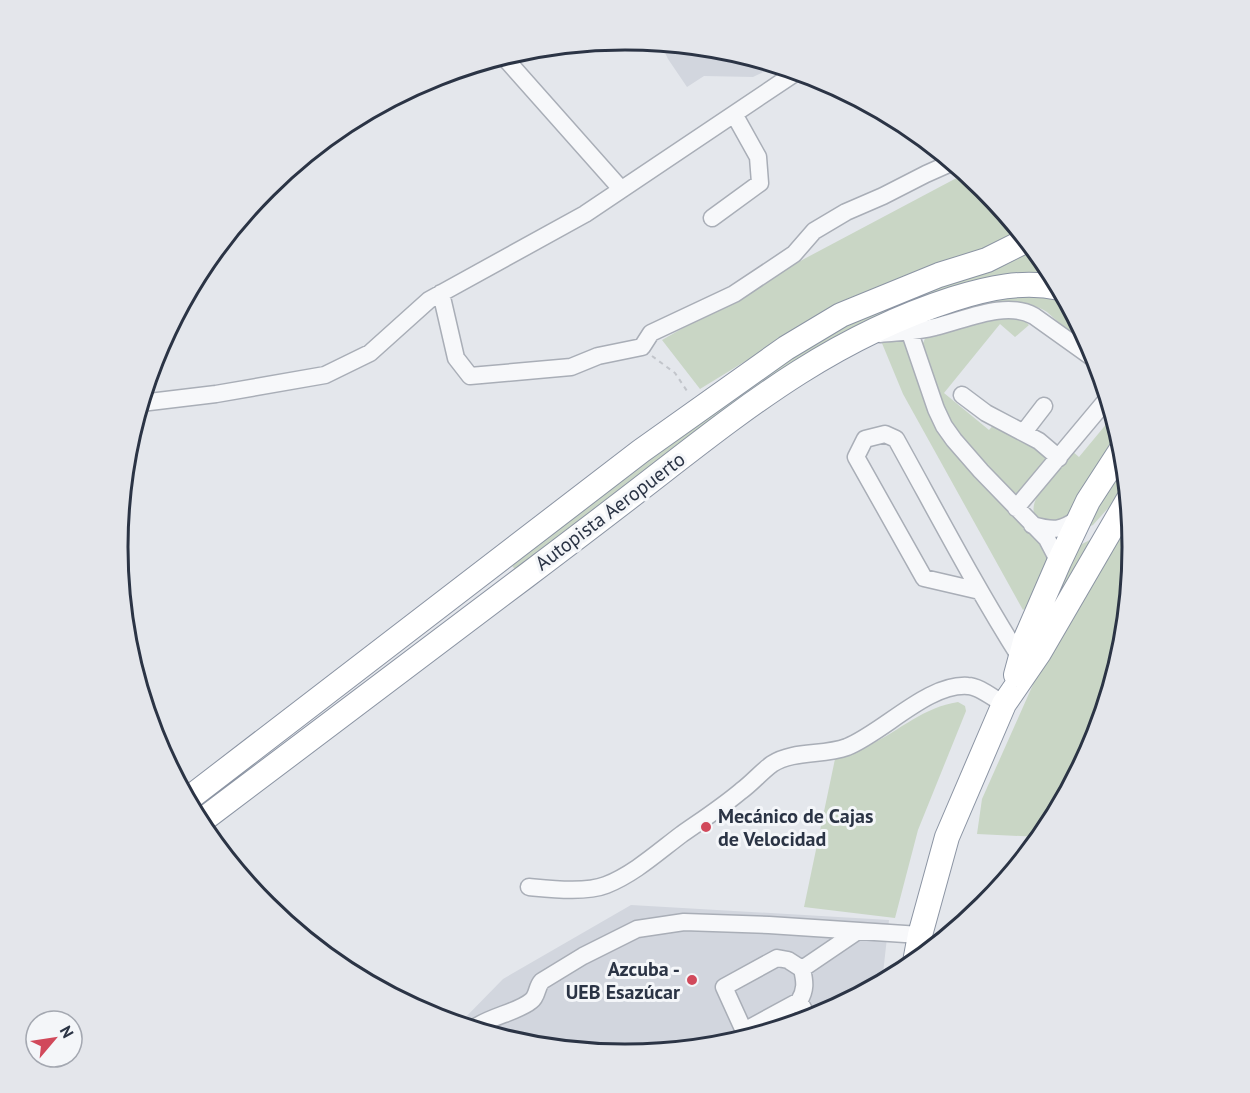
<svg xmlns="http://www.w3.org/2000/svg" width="1250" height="1093" viewBox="0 0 1250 1093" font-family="'PT Sans',sans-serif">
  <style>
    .built { fill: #d2d6de }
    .green { fill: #c9d6c5 }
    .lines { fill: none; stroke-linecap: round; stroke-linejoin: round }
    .minor-casing { stroke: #a9aeb7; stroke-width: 19 }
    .highway-casing { stroke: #8b94a3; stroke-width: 26 }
    .path { stroke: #c2c5cb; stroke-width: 2; stroke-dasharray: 4.5 4.5; stroke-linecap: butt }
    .minor { stroke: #f7f8fa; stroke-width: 16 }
    .highway { stroke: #fff; stroke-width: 24 }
    .poi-dot { fill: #d1495b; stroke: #f4f6f9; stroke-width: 2 }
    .labels { text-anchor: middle; stroke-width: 6; stroke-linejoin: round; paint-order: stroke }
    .street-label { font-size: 20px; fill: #2b3445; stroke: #f4f6f9 }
    .poi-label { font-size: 20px; font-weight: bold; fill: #2b3445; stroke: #f4f6f9; text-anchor: start }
    .rim { fill: none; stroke: #2b3445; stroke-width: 3 }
  </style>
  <rect width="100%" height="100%" fill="#e4e7ec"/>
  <path class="built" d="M660,42L724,49L778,65L753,77L704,76L687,87L668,59Z
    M631,905L889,920L882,982L819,1015L724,1044L625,1054L526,1044L459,1024L503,979Z"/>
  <path class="green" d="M966,173L984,188L1020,232L1008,239L934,266L837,305L700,389L662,340L804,259Z
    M1031,245L1047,265L1055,279L906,309L517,571L512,566L744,386L837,327Z
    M1063,295L1095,355L1047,312C1037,305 1028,305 1016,305L894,331L976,296Z
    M992,315L1021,317L1029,325L1015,337L1000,324L944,393L989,430L995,423C1011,432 1040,443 1047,462L1018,494L1011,491L950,427L921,348L926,336Z
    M879,336L904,337L923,392L1051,551L1031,604L1023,610L903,394Z
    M1113,416L1120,437L1075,514L1049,526C1044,522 1037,520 1034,513C1029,497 1061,463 1072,451L1079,457Z
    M1123,454L1127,487L1093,525L1080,530Z
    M1129,512L1132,547L1123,646L1094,741L1047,829L1040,837L977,834L982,799L1039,671Z
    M1094,538L1045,627L1072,549Z
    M958,702L965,706L966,711L918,830L895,918L804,907L835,759C846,754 859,751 870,745C900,730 924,707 958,702Z"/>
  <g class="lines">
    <g class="minor-casing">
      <path id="minor" d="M503,56L621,189
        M712,218L760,183L758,157L734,114
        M441,293L456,358L470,376L571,367L598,356L642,347L651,333L734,294L794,254L814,231L846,212L883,196L926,174L953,162
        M909,330L936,409L944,426L954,440L981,471L1047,539L1059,562
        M880,334C898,332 917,332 935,327C965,320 1006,300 1034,316L1097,361
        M962,395L986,413L1039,441L1059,458
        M141,403L216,394L325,375L370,353L429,300L585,214L798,71
        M1024,432L1044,406
        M1016,508L1108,398
        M1032,525C1054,531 1061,531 1079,518
        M980,591L924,578L856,457L865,439L885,434L896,439C937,513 976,588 1021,659
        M529,887C551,889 586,893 606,885C634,874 658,852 682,834C702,820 722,807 741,791C752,783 761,772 772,764C794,750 823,756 847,747C884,732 928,683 968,686C979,686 994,699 1004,704
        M802,969C805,982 806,990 799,1001L744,1031L724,987L777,958L788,960L802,969L858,931
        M799,1001L809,1019
        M474,1028C491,1016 518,1012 531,1001C538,996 536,987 542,981L583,956L637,929L684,922L769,925L920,935"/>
    </g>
    <g class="highway-casing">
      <path id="highway" d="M1016,675L1026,638L1059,562L1088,501L1123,447
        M188,799L641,451L786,348L841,315L939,275L987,260L1027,240
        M200,822C308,740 417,658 526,576C571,542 617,507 662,472C756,399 838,336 953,299C988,288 1023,280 1060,288
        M915,962L920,935L947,837L1004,704L1039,653L1128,500"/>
    </g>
    <path class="path" d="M652,356L675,373L689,394"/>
    <use href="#minor" class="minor"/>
    <use href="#highway" class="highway"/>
  </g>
  <g class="poi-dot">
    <circle cx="706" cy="827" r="6"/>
    <circle cx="692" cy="980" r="6"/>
  </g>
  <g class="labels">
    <g class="street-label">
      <text transform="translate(610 511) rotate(-37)" y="7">Autopista Aeropuerto</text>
    </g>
    <g class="poi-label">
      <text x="718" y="823">Mecánico de Cajas<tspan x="718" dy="23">de Velocidad</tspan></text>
      <text x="680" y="976" text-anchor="end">Azcuba -<tspan x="680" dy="23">UEB Esazúcar</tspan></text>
    </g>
  </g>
  <path d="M0 0H1250V1093H0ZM128 547a497 497 0 1 1 994 0a497 497 0 1 1-994 0Z" fill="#e4e6eb" fill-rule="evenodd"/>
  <path class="rim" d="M128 547a497 497 0 1 1 994 0a497 497 0 1 1-994 0Z"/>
  <g transform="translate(54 1039) rotate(61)"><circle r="28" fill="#f4f6f9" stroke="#a4a8b1" stroke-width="1.5"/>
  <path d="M0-4.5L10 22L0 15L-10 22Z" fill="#d1495b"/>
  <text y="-9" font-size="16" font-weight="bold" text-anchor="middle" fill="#2b3445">N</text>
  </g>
</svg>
